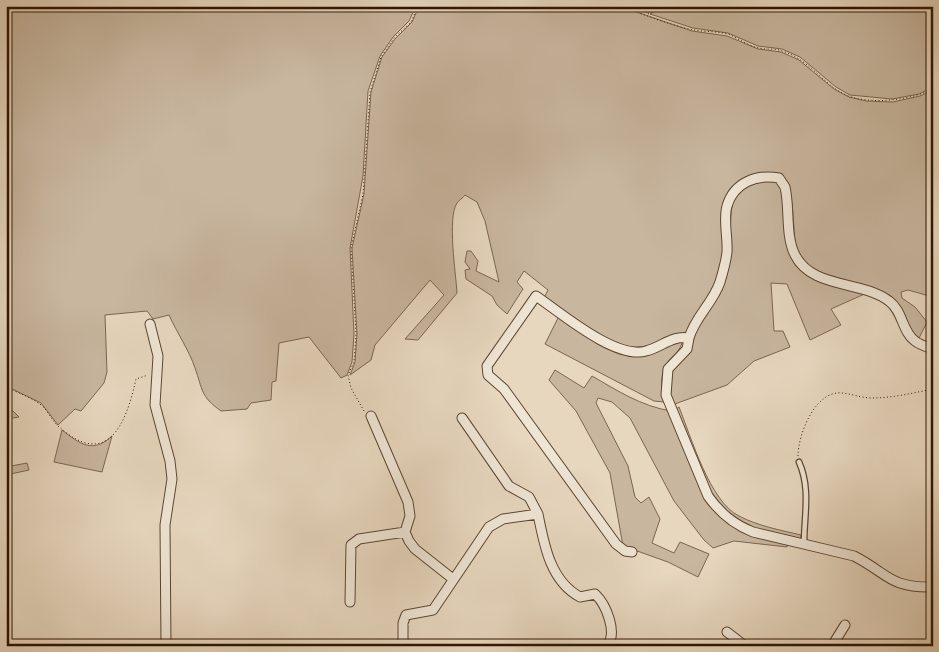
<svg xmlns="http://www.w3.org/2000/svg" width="939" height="652" viewBox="0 0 939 652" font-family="'Sorts Mill Goudy',serif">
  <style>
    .green { fill: #c8b69f; stroke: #7c6550 }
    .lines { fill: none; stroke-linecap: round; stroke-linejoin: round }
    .service-casing { stroke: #5d4530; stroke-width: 7 }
    .minor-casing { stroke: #5d4530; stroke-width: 11 }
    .path { stroke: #2f1400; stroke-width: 1; stroke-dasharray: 1 2.5; stroke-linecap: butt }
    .service { stroke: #efe5d5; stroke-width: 4.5 }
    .minor { stroke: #efe5d5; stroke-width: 9 }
  </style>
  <rect width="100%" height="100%" fill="#e7d7bf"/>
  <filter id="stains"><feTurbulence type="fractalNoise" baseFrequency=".004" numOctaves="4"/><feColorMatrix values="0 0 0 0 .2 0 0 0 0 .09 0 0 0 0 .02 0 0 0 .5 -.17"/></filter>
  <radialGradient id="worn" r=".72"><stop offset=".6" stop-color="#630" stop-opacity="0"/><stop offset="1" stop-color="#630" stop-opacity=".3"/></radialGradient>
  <path class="green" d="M6,6H416L409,21L393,37L380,56L368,91L363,176L350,248L354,334L352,362L347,375L341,378L309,337L279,343L276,381L272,382L271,400L251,403L247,409L221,411C200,396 203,390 195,368C189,350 177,333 169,315L153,319L147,311L105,315L107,372L104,383L81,411L75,409L58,425L41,403L6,386Z
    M419,6H619L692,31L727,36L758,49L781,52L799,60L834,89L849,97L866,101L893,102L920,96L933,90V297L908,290L901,292L902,298L915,307L927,322L919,338C907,329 905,310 893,300C864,275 818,288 796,252C794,238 793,193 788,184C782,176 773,174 764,174C713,175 730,222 725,254C722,273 713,287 707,304H711C720,288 729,268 730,249C732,212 723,176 777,180C785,189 787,200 788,212C788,227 789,248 796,261C809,282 847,286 869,292L831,309L841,325L810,340L787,284L771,283L774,331H783L790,347L754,361L727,385L672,405C660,362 685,371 692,340L687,335C674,334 665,339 653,344C639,350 622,346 607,342L544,298L548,290L524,271L517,282L523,289L507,314L497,305L492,296L466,279L465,270L470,269L465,262L467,251H471L478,261L476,271L499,282L485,221L477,202L465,195C463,198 458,201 457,203C447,218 456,274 457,293L418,340L405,339L444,295L430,280L375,345L371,360L350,375L355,362L357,334L352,248L364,194L371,92L382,57L395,39L412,22Z
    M626,6H667L647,13Z
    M672,6H933V87L919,94L892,99L850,95L836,87L800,57L782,49L758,46L728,33L693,28L650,14L658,10Z
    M559,316L608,349L623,352L679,339L682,343C680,350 675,354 670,359C659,373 661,386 664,402L654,401L545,344Z
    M555,370L584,388L592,376C618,391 641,406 671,411L715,511C736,531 761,536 788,543L787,547L734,541L713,548L704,540L674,501L630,418L612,402L598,398L596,403L628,466L635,497L641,503L649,497L660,519L652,543L674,553L680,542L709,554L698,577L668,562L623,546L610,473L576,411L549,380Z
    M6,404L19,417L7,419Z
    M679,407C691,437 710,502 739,516C758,526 780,530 801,535L800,541C775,535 737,528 719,508C704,492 685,432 676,409Z
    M62,430C80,444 93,454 112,436L102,472L54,462Z
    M27,463L29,470L6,475V467Z"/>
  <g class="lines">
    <g class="service-casing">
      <path id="service" d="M799,462C811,489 804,516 804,544"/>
    </g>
    <g class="minor-casing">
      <path id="minor" d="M150,324L158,356L155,405L170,461L172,479L165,525L166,646
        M689,338C695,317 713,303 720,282C723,272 726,262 727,252C728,237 723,220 727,206C734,182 757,174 779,178L785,187C790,208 785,235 795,255C812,289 861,280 889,301C903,311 902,332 915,341C920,345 927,347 933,349
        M371,416L408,502L410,516L405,532L409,541L415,549L453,579
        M462,418L509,486L529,497L538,514
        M632,552L625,551L616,544L504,389L488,375L487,366L536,296C561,313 616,360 646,351C662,347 672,335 689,338L687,349L668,369L666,395L708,496C720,513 733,524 753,532L854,556C889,574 889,588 933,587
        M350,602L351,545L359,539L405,532
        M727,632L745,646
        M403,646V623L406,615L433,610L489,527L503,519L538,514C544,544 550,581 580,597L595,594C606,604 618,633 607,646
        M832,646L845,625"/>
    </g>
    <path class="path" d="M621,6C642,14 672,26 694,30C705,32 717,31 728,34C738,38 748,46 759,48C766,50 775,48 782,51C810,59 826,89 851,97C876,104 910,100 933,89
      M648,14L668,6
      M6,387C18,393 31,397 41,405C48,410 51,420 58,426C107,470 126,425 136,379L148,375
      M364,411L351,388L348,375L354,362L356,334L351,248L363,194L370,92L381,57L394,38L411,22L418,6
      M798,456C798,435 815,390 842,393C852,394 862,398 872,398C892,398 913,393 933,389"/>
    <use href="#service" class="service"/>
    <use href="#minor" class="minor"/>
  </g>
  <rect width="939" height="652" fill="none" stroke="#e7d7bf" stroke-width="25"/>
  <rect x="8" y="8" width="924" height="637" fill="none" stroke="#2f1400" stroke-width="2.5"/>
  <rect x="12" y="12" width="914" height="627" fill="none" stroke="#2f1400"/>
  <rect width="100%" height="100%" filter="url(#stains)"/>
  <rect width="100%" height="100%" fill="url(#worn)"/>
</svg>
